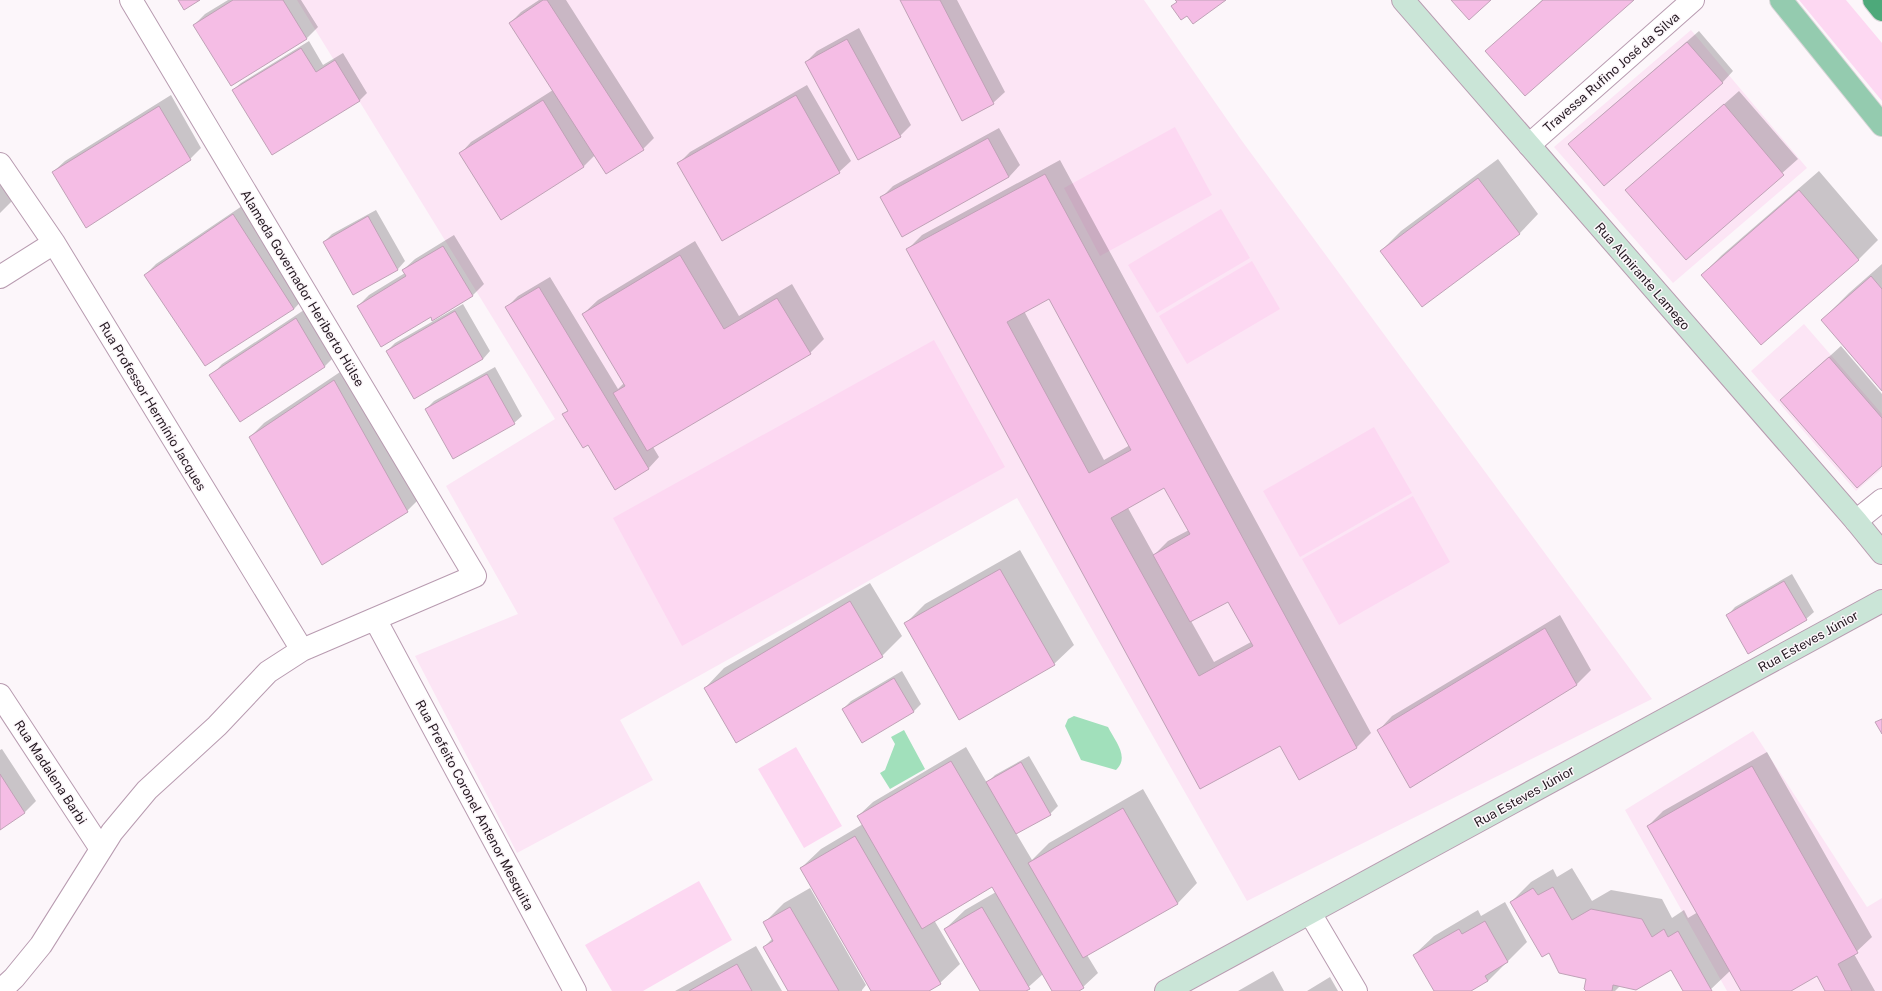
<svg xmlns="http://www.w3.org/2000/svg" width="1882" height="991" viewBox="0 0 1882 991" font-family="'Public Sans',sans-serif">
  <style>
    .built { fill: #fce5f5 }
    .green { fill: #fdd8f2 }
    .water { fill: #a1e0bb }
    .shadow { fill: #0003; fill-rule: evenodd }
    .building { fill: #f5bde5; stroke: #c0a2b7; fill-rule: evenodd }
    .lines { fill: none; stroke-linecap: round; stroke-linejoin: round }
    .street-casing { stroke: #b89bb0; stroke-width: 24 }
    .secondary-casing { stroke: #b89bb0; stroke-width: 24 }
    .primary-casing { stroke: #d7d5d7; stroke-width: 24 }
    .highway-casing { stroke: #d7d5d7; stroke-width: 24 }
    .street { stroke: #fff; stroke-width: 22 }
    .secondary { stroke: #cae5d7; stroke-width: 22 }
    .primary { stroke: #94cbaf; stroke-width: 22 }
    .highway { stroke: #4da97a; stroke-width: 22 }
    .labels { text-anchor: middle; stroke-width: 3; stroke-linejoin: round; paint-order: stroke }
    .street-label { font-size: 13px; fill: #231820; stroke: #fcf6fa }
  </style>
  <rect width="100%" height="100%" fill="#fcf6fa"/>
  <path class="built" d="M297,0H1144L1242,141L1652,699L1247,901L1017,498L620,720L653,780L517,853L415,656L518,614L446,486L555,419Z
    M1691,30L1807,168L1673,283L1554,147Z
    M1804,324L1882,414V469L1856,491L1751,371Z
    M1753,731L1867,907L1882,898V991H1727L1625,810Z"/>
  <path class="green" d="M1799,0H1846L1882,43V101Z
    M1175,127L1212,195L1100,256L1064,188Z
    M1221,209L1250,258L1157,313L1128,265Z
    M1252,261L1280,309L1187,364L1159,316Z
    M934,340L1005,467L682,646L613,518Z
    M1374,427L1412,493L1300,557L1263,491Z
    M1413,496L1450,562L1339,625L1302,559Z
    M796,747L842,826L804,848L758,769Z
    M699,881L732,940L643,991H612L585,945Z"/>
  <path class="water" d="M1074,716L1108,727C1115,741 1130,757 1116,770L1081,760L1065,726L1068,719Z
    M904,730L925,769L890,789L880,773L885,770L895,744L891,737Z"/>
  <path class="shadow" d="M228,0H301L318,27L307,38L231,84L194,25L205,14Z
    M539,0H566L654,138L643,149L595,155L584,166L501,219L460,154L471,142L553,90L510,23L521,12Z
    M901,0H957L1005,92L993,103Z
    M1542,0H1633L1487,51Z
    M859,28L911,125L900,136L806,62L817,51Z
    M1699,31L1733,71L1722,83L1581,133Z
    M309,41L323,65L343,53L367,93L359,101L233,90L241,83Z
    M807,85L851,161L839,172L722,239L679,163L690,152Z
    M1739,91L1798,159L1686,258L1627,190Z
    M171,95L201,148L190,159L53,172L65,161Z
    M999,128L1020,165L1009,177L902,235L882,197L893,186Z
    M1498,159L1538,214L1519,234L1381,251L1401,231Z
    M1060,160L1371,733L1357,747L1299,779L1280,744L1200,788L907,250L922,235ZM1050,297L1130,445L1104,460L1024,311ZM1165,487L1189,530L1168,541L1154,555L1128,508ZM1228,600L1251,642L1214,662L1191,621Z
    M1819,171L1878,240L1859,259L1761,344L1702,275L1722,255Z
    M0,182L12,201L0,213Z
    M245,204L305,297L294,309L145,275L156,264Z
    M376,210L405,261L398,269L354,294L324,242L332,234Z
    M454,235L484,284L473,295L433,319L431,316L358,306L369,295L405,273L403,270L415,259Z
    M695,241L739,316L792,284L824,339L810,353L653,447L659,457L648,469L588,444L564,414L569,410L507,307L518,296L550,277L618,389L624,383L583,314L598,300Z
    M1882,264V389L1822,320L1849,293Z
    M463,304L490,351L483,359L387,351L395,343Z
    M307,308L336,355L325,366L240,421L211,376L222,364Z
    M1841,346L1882,394V464L1781,400Z
    M349,366L422,496L407,511L250,437L264,423Z
    M495,367L522,416L514,423L426,409L434,401Z
    M1020,550L1074,645L1054,664L905,624L925,604Z
    M1792,574L1814,612L1806,619L1728,615L1735,607Z
    M870,583L902,636L882,656L705,688L724,668Z
    M1560,615L1591,670L1577,684L1410,787L1378,731L1392,716Z
    M902,671L921,704L914,711L862,741L843,709L851,701Z
    M966,747L987,783L995,775L1029,756L1058,806L1050,814L1016,833L1032,860L1049,843L1143,789L1197,883L1178,903L1087,955L1098,973L1083,987L1077,991H1053L1043,974L1024,991H981L945,929L965,910L996,892L992,886L934,920L960,964L940,983L927,991H872L801,868L821,849L863,824L858,816L873,802Z
    M2,749L36,801L25,812L0,828V750Z
    M1767,752L1872,937L1854,954L1875,991H1826L1817,975L1789,991H1743L1731,970L1709,991H1684L1671,969L1621,985L1615,991H1587V978L1549,952L1511,902L1531,882L1553,869L1557,877L1572,868L1592,901L1611,890L1662,899L1672,918L1684,910L1688,918L1698,912L1648,826L1663,811Z
    M810,888L866,985L862,990V991H789L764,947L773,938L764,923L784,903Z
    M1505,902L1527,942L1488,981L1469,991H1435L1414,955L1434,936L1478,910L1481,916Z
    M756,946L782,991H675Z
    M1273,971L1284,991H1238Z
    M1330,977L1338,991H1307Z"/>
  <path class="building" d="M178,0H200L184,10Z
    M233,0H283L307,39L231,86L193,25Z
    M543,0H547L644,150L606,174L509,23Z
    M900,0H940L994,104L962,121Z
    M1175,0H1226L1193,24L1187,16L1181,20L1171,6L1177,2Z
    M1451,0H1491L1469,20Z
    M1543,0H1634L1525,96L1485,51Z
    M847,39L901,137L858,160L805,62Z
    M1687,42L1723,83L1604,186L1568,144Z
    M301,48L316,72L335,60L360,101L272,155L232,90Z
    M796,95L840,173L722,241L677,163Z
    M543,100L584,167L501,220L459,153Z
    M1724,104L1784,175L1686,260L1625,190Z
    M159,106L191,160L86,228L52,172Z
    M988,138L1009,177L902,237L880,197Z
    M1045,174L1357,748L1299,780L1280,746L1200,789L906,249ZM1049,299L1131,450L1089,473L1007,322ZM1164,488L1190,534L1153,555L1190,622L1228,602L1253,646L1199,676L1111,518Z
    M1478,178L1520,234L1422,307L1380,251Z
    M1799,190L1859,260L1761,345L1701,275Z
    M233,214L294,309L205,366L144,275Z
    M368,216L398,270L353,295L323,242Z
    M443,246L473,296L432,321L431,317L381,347L357,306L406,276L402,270Z
    M680,255L724,329L777,298L811,354L647,451L613,393L625,386L582,314Z
    M1871,276L1882,289V391L1821,320Z
    M539,287L649,469L615,490L588,445L583,448L562,414L568,411L505,307Z
    M455,311L483,359L414,399L386,351Z
    M296,318L325,367L240,422L209,375Z
    M1829,357L1882,418V466L1857,488L1780,400Z
    M487,374L515,424L453,459L425,409Z
    M334,380L408,512L322,565L249,437Z
    M1000,569L1055,665L959,720L904,623Z
    M1784,581L1807,620L1748,654L1726,615Z
    M850,601L883,657L736,743L704,688Z
    M1545,628L1577,685L1410,788L1377,730Z
    M894,678L914,712L862,743L842,709Z
    M1882,719V734L1875,722Z
    M951,761L1084,988L1079,991H1052L992,887L922,929L857,816Z
    M1021,762L1051,815L1016,834L986,782Z
    M1752,766L1858,953L1838,964L1852,991H1825L1817,976L1791,991H1741L1647,826Z
    M0,774L25,813L0,830Z
    M1123,808L1178,904L1083,958L1028,863Z
    M855,836L941,984L929,991H871L800,868Z
    M1553,887L1572,920L1591,909L1642,919L1652,937L1664,929L1668,937L1678,931L1712,991H1683L1671,970L1636,990L1613,985L1612,991H1586L1584,989L1586,979L1559,973L1549,953L1542,957L1510,902L1533,888L1538,895Z
    M790,907L839,991H788L763,947L773,941L763,922Z
    M982,907L1030,989L1026,991H980L944,929Z
    M1485,921L1508,962L1485,976L1488,981L1471,991H1434L1413,955L1459,929L1462,934Z
    M737,964L752,991H689Z"/>
  <g class="lines">
    <g class="street-casing">
      <path id="street" d="M1529,145L1693,0
        M0,164L54,243L302,650
        M0,277L54,243
        M1856,521L1882,500
        M375,619L575,991
        M0,695L101,849
        M1310,913L1356,991
        M0,991L14,978L41,945L112,832L147,790L217,726L268,672L302,650L475,576L131,0"/>
    </g>
    <g class="secondary-casing">
      <path id="secondary" d="M1403,0L1856,521L1882,553
        M1166,991L1882,601"/>
    </g>
    <g class="primary-casing">
      <path id="primary" d="M1781,0L1882,125"/>
    </g>
    <g class="highway-casing">
      <path id="highway" d="M1874,0L1882,10"/>
    </g>
    <use href="#street" class="street"/>
    <use href="#secondary" class="secondary"/>
    <use href="#primary" class="primary"/>
    <use href="#highway" class="highway"/>
  </g>
  <g class="labels">
    <g class="street-label">
      <text transform="translate(1611 72) rotate(-41)" y="5">Travessa Rufino José da Silva</text>
      <text transform="translate(1643 276) rotate(49)" y="5">Rua Almirante Lamego</text>
      <text transform="translate(303 288) rotate(59)" y="5">Alameda Governador Heriberto Hülse</text>
      <text transform="translate(153 406) rotate(59)" y="5">Rua Professor Hermínio Jacques</text>
      <text transform="translate(1808 641) rotate(-29)" y="5">Rua Esteves Júnior</text>
      <text transform="translate(51 772) rotate(57)" y="5">Rua Madalena Barbi</text>
      <text transform="translate(1524 796) rotate(-29)" y="5">Rua Esteves Júnior</text>
      <text transform="translate(475 805) rotate(62)" y="5">Rua Prefeito Coronel Antenor Mesquita</text>
    </g>
  </g>
</svg>
